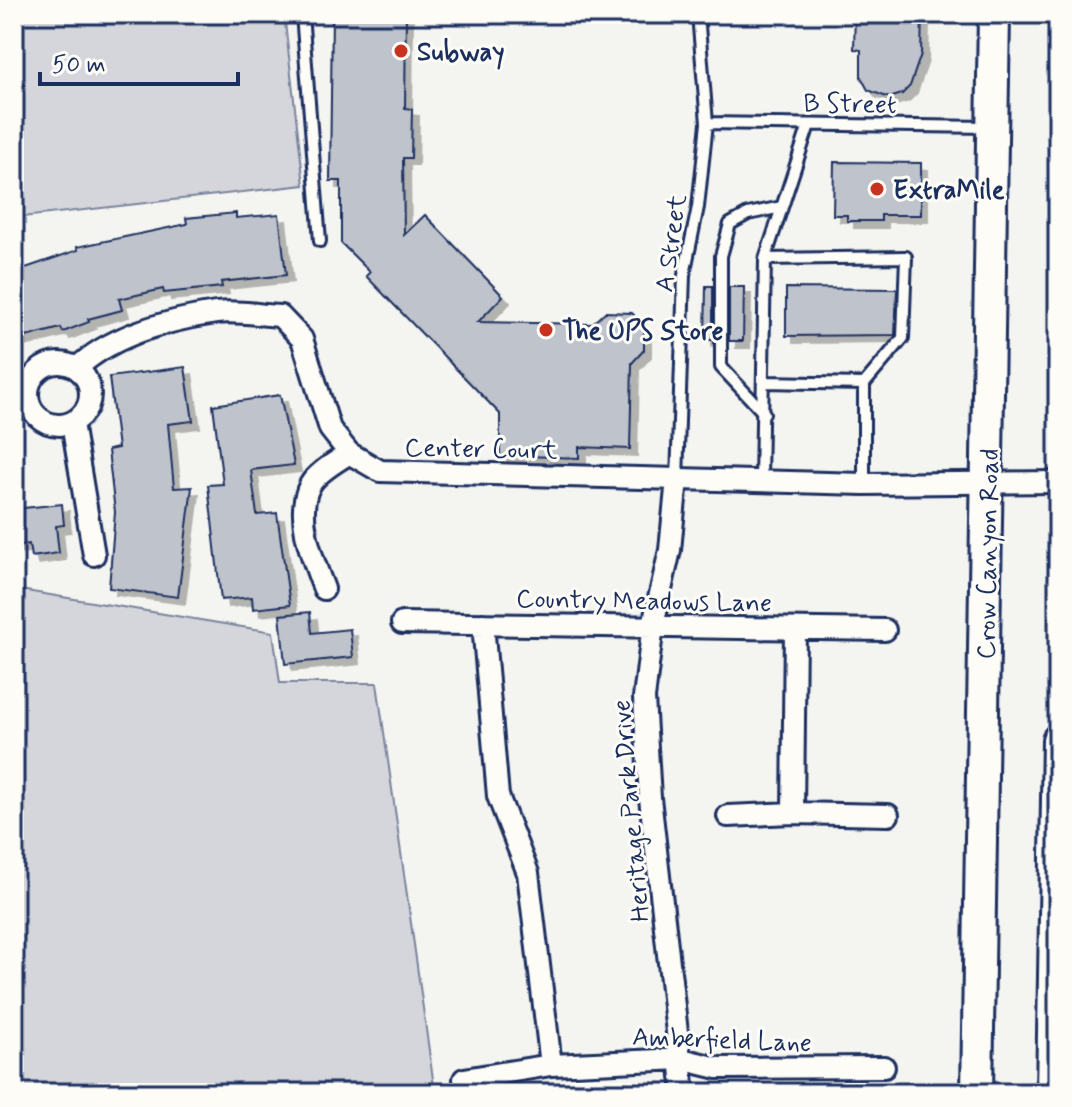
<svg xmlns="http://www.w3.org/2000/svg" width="1072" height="1107" viewBox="0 0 1072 1107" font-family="Mynerve,sans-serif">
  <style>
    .green { fill: #d4d6db; stroke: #78829c; stroke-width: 2 }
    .building { fill: #bfc3cc; stroke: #1b2f5e; stroke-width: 2; filter: url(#shadow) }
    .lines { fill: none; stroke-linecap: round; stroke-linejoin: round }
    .service-casing { stroke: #1b2f5e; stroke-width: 16 }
    .minor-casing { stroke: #1b2f5e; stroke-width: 26 }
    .secondary-casing { stroke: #1b2f5e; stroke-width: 36 }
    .service { stroke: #fdfcf7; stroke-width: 10 }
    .minor { stroke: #fdfcf7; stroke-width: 20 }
    .secondary { stroke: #fdfcf7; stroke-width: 30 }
    .poi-dot { fill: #c8321e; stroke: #fdfcf7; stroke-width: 3 }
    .labels { text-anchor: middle; stroke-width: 6; stroke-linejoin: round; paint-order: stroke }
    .poi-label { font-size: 26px; font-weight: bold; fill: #1b2f5e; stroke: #fdfcf7; text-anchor: start }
    .street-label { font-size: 26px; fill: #1b2f5e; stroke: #fdfcf7 }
  </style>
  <defs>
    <filter id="shadow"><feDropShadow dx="7" dy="7" stdDeviation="0" flood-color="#0004"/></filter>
  </defs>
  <rect width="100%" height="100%" fill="#f4f4f1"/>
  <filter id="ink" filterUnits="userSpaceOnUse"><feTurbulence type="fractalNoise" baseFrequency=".0125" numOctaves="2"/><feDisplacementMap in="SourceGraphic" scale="16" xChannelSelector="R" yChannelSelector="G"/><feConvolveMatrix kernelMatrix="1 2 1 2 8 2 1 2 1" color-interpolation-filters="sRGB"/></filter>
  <g filter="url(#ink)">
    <path class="green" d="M14,14H284L304,185L14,218Z
      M14,589L273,632L280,683H377L435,1093H14Z"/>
    <path class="building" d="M332,14H406L405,108L412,109L411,158H403L404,235L425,215L503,296L478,322L592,324L605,312L632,313L644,326V350L632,363L630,449L579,447V458L500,455V414L366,276L370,272L341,243V181H330Z
      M855,14H922L921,54L910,86L902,94L889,98L868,90L861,77V50L854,49Z
      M834,162L921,163V215H881V221H847V215H833Z
      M236,213V218L279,214L286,275L221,282L222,287L164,293L163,289L119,299L122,310L88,319L89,322L63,332L61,328L14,340V272L78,250L77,247L187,224L186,218Z
      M706,286H713V340H705Z
      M729,287H744L743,341H729Z
      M786,288L897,289L895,335L786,336Z
      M185,367L193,421L168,424L174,488L192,487L178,597L109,588L115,512L108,450L118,448L109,377Z
      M280,395L294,465L251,470L257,515L277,513L290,605L253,609L252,597L221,600L208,485L223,484L213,405Z
      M62,504L64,525L56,526L59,553L31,557L29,544L14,546V509Z
      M310,612L312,633L350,629L353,657L285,664L280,615Z"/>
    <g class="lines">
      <g class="service-casing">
        <path id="service" d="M302,14L320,241
          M547,14H669
          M707,123L989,127
          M809,125L765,259L906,257L903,338L864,384V484
          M765,382L864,384
          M764,413L721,367V256L730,224L748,214L782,207
          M677,479L684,275L698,207L707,123L698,14
          M761,480L765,259"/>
      </g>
      <g class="minor-casing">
        <path id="minor" d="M28 394a31 31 0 1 1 62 0a31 31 0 1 1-62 0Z
          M77,368C112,335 169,320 216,313C236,310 259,315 280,316L302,339L330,429L349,453L380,471L864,484L1058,482
          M72,423L94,555
          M677,479L670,550L653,625L644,698L650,798L684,1093
          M324,589C313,560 294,515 310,485C318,471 337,462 349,453
          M402,623L885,630
          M483,624L498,796L528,873L551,1065
          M793,813L795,629
          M728,816L793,813L888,815
          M464,1079L551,1065L681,1059L718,1068L884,1067"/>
      </g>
      <g class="secondary-casing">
        <path id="secondary" d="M977,1093L994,14
          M1052,1093L1058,740"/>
      </g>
      <use href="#service" class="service"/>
      <use href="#minor" class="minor"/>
      <use href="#secondary" class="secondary"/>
    </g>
  </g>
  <g class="poi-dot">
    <circle cx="401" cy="51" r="8"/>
    <circle cx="877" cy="189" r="8"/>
    <circle cx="546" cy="330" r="8"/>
  </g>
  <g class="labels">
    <g class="poi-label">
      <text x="417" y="60">Subway</text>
      <text x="893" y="198">ExtraMile</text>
      <text x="562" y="339">The UPS Store</text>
    </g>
    <g class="street-label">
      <text transform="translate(850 103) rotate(1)" y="9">B Street</text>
      <text transform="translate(670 243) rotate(-82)" y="9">A Street</text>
      <text transform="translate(481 448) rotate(1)" y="9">Center Court</text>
      <text transform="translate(987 554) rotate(-89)" y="9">Crow Canyon Road</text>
      <text transform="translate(644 600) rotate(1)" y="9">Country Meadows Lane</text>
      <text transform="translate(630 811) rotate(-95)" y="9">Heritage Park Drive</text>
      <text transform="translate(722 1039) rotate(2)" y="9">Amberfield Lane</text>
    </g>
  </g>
  <rect width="1072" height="1107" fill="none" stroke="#fdfcf7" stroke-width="48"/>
  <rect x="24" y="24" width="1024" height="1059" fill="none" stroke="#1b2f5e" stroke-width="3" filter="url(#ink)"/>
  <path d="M40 72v12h198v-12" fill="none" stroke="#1b2f5e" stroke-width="4"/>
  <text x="52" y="72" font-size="24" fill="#1b2f5e" stroke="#fdfcf7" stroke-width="6" paint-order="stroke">50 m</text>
</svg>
